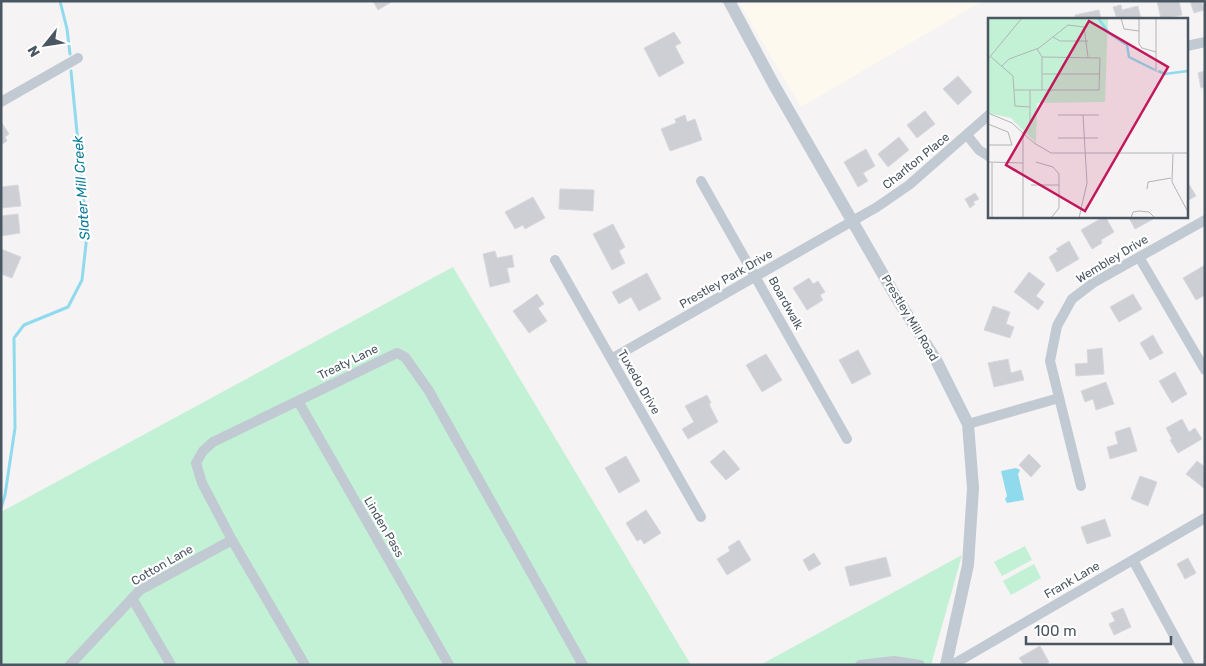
<svg xmlns="http://www.w3.org/2000/svg" width="1206" height="666" viewBox="0 0 1206 666" font-family="Rubik,sans-serif">
  <style>
    .commercial { fill: #fdf9ef }
    .green { fill: #c3f1d5 }
    .water { fill: #90daee }
    .lines { fill: none; stroke-linecap: round; stroke-linejoin: round }
    .stream { stroke: #90daee; stroke-width: 3 }
    .building { fill: #cdcfd5; stroke: #d7d9de }
    .minor { stroke: #c1cad2; stroke-width: 10 }
    .tertiary { stroke: #c1cad2; stroke-width: 12 }
    .labels { text-anchor: middle; stroke-width: 4.5; stroke-linejoin: round; paint-order: stroke }
    .street-label { font-size: 12px; fill: #4a5661; stroke: #fff }
    .water-label { font-size: 14px; font-style: italic; fill: #0c7c9b; stroke: #fff }
    .inset-river { fill: none; stroke: #90daee; stroke-width: 2.5 }
    .inset-road { fill: none; stroke: #b1b4b9; stroke-width: 1 }
    .view { fill: #c2185b; fill-opacity: 0.15; stroke: #c2185b; stroke-width: 2.5 }
    .inset-edge { fill: none; stroke: #4a5661; stroke-width: 2.5 }
  </style>
  <rect width="100%" height="100%" fill="#f5f3f3"/>
  <path class="commercial" d="M738,1H982L801,107Z"/>
  <path class="green" d="M453,267L691,665H1V512Z
    M1025,546L1032,560L1002,576L994,562Z
    M962,555L931,665H760Z
    M1034,564L1041,578L1011,595L1003,581Z"/>
  <path class="water" d="M1016,468L1020,470L1018,474L1024,500L1007,503L1005,499L1007,496L1001,471Z"/>
  <g class="lines">
    <path class="stream" d="M60,1L67,29L70,54
      M1,508L5,495L15,428L14,338L24,325L68,307L82,280L87,235L71,71"/>
  </g>
  <path class="building" d="M373,1H393L378,10Z
    M1157,1H1179L1182,15L1161,19Z
    M1190,1H1204L1202,2L1204,10L1194,13Z
    M1121,5L1122,10L1138,6L1141,19H1117L1113,7Z
    M1099,10L1101,19H1076L1075,15Z
    M674,32L681,43L675,46L684,63L659,77L644,48Z
    M1205,71V87L1201,88L1198,73Z
    M958,76L972,92L958,105L943,89Z
    M925,111L935,124L917,138L907,125Z
    M685,115L687,122L695,119L702,140L670,151L661,129L676,123L675,119Z
    M2,123L9,134L5,137L7,141L1,145Z
    M899,137L909,150L888,167L878,154Z
    M866,149L875,166L863,173L868,181L858,187L844,162Z
    M1187,181L1196,196L1187,201Z
    M18,185L21,206L1,208V187Z
    M560,189L594,190L593,211L559,209Z
    M975,193L979,199L973,202L975,204L970,208L965,199Z
    M533,197L545,218L525,229L523,225L515,229L505,212Z
    M18,214L20,233L1,236V216Z
    M1105,216L1114,232L1101,240L1102,243L1092,249L1081,230Z
    M1128,216H1157V217L1135,229Z
    M613,224L625,247L619,251L625,263L612,270L593,234Z
    M1069,241L1079,259L1057,272L1049,257L1058,251L1056,249Z
    M1,249L21,257L12,278L1,274Z
    M495,251L497,258L512,255L514,267L507,268L510,282L490,287L483,254Z
    M1205,265V295L1196,300L1183,278Z
    M1029,272L1045,284L1036,296L1044,302L1038,310L1014,292Z
    M647,273L661,299L639,311L631,297L619,304L612,292Z
    M809,278L813,284L818,281L825,292L820,295L823,300L807,310L793,288Z
    M537,294L544,304L538,308L547,321L529,333L513,311Z
    M1133,294L1142,309L1119,322L1110,307Z
    M993,306L1010,312L1006,324L1014,327L1010,338L984,330Z
    M1153,335L1163,353L1150,360L1140,343Z
    M1102,348L1104,374L1076,376L1075,364L1088,363L1087,350Z
    M858,350L871,374L852,384L839,360Z
    M766,354L782,380L762,392L746,365Z
    M1008,359L1011,373L1021,370L1024,380L994,387L988,363Z
    M1175,372L1187,394L1172,403L1159,381Z
    M1106,382L1114,404L1096,410L1093,399L1085,402L1081,391Z
    M707,395L711,403L709,404L718,422L688,439L682,429L694,422L685,406Z
    M1182,419L1189,432L1195,428L1202,439L1178,453L1170,440L1172,439L1166,428Z
    M1130,427L1137,451L1110,459L1107,447L1118,444L1115,432Z
    M724,450L740,469L726,480L710,462Z
    M1029,454L1041,466L1031,477L1019,465Z
    M626,456L640,481L619,493L605,468Z
    M1197,461L1205,467V489L1186,474Z
    M1140,476L1157,482L1148,506L1131,499Z
    M646,510L661,533L644,544L641,539L637,541L626,523Z
    M1105,519L1111,536L1087,544L1081,527Z
    M739,540L751,560L727,575L717,559L730,551L728,547Z
    M814,553L821,564L809,571L803,560Z
    M886,557L891,576L850,586L845,567Z
    M1188,558L1196,573L1185,579L1177,564Z
    M1123,608L1131,627L1114,635L1109,624L1115,621L1111,613Z
    M1040,646L1049,662L1045,665H1024L1019,658Z"/>
  <g class="lines">
    <path class="minor" d="M1187,46L1205,42
      M1,102L78,58
      M967,135L979,150L990,157
      M701,181L847,439
      M1139,257L1205,370
      M555,260L701,517
      M611,359L877,207L909,185L990,114
      M298,401L449,665
      M968,424L1059,398
      M1081,486L1050,361L1057,326L1072,299L1093,283L1205,220
      M1133,560L1190,665
      M132,598L171,665
      M70,665L140,590L232,540
      M305,665L232,540L202,483L196,463L203,451L213,442L397,353L405,357L429,391L583,665
      M860,665L894,661L920,665
      M952,665L1205,518"/>
    <path class="tertiary" d="M729,1L774,85L896,297L936,360L968,424L973,488L968,565L946,665"/>
  </g>
  <g class="labels">
    <g class="street-label">
      <text transform="translate(916 161) rotate(-39)" y="4">Charlton Place</text>
      <text transform="translate(1112 259) rotate(-31)" y="4">Wembley Drive</text>
      <text transform="translate(726 279) rotate(-30)" y="4">Prestley Park Drive</text>
      <text transform="translate(786 303) rotate(61)" y="4">Boardwalk</text>
      <text transform="translate(910 318) rotate(59)" y="4">Prestley Mill Road</text>
      <text transform="translate(348 362) rotate(-26)" y="4">Treaty Lane</text>
      <text transform="translate(639 382) rotate(60)" y="4">Tuxedo Drive</text>
      <text transform="translate(384 527) rotate(60)" y="4">Linden Pass</text>
      <text transform="translate(162 565) rotate(-30)" y="4">Cotton Lane</text>
      <text transform="translate(1072 580) rotate(-30)" y="4">Frank Lane</text>
    </g>
    <g class="water-label">
      <text transform="translate(81 188) rotate(-94)" y="5">Slater Mill Creek</text>
    </g>
  </g>
  <g transform="translate(988 18)">
    <rect width="200" height="200" fill="#f5f3f3"/>
    <path d="M0,0H120L117,84L49,85L48,125L23,100L0,95Z" fill="#c3f1d5"/>
    <path class="inset-river" d="M110,0L121,15L139,27L141,39L167,52M170,53L177,56L200,53"/>
    <path class="inset-road" d="M133,0L136,11L151,13M151,0V26L154,30L168,34M168,0V54M65,19L72,23H100M49,31L54,39V72M3,39L25,58L27,88L42,89M0,41L34,0M14,48L21,41L51,30L80,7L96,9L100,39M54,56H112M26,72H111L112,40L54,39M0,95L24,105L46,125L63,135H200M70,97H111M0,106L20,114L24,127H0M70,120H110M185,136L184,164L200,194M0,144L35,145M48,144L65,149L71,156V190L63,200M43,167H71M159,171L160,164L183,160M4,200V145M35,200V115L42,106V72M91,200L99,165L95,97M143,200L145,194L151,193L161,194L167,200"/>
    <path class="view" d="M101,3L180,49L97,193L18,147Z"/>
    <rect width="200" height="200" class="inset-edge"/>
  </g>
  <rect width="1206" height="666" fill="none" stroke="#4a5661" stroke-width="5"/>
  <g transform="translate(45 45) rotate(240)" stroke="#ffffff" stroke-width="4" paint-order="stroke">
  <path d="M0-4L9 19L0 12L-9 19Z" fill="#4a5661"/>
  <text y="-8" font-size="14" font-weight="bold" text-anchor="middle" fill="#4a5661">N</text>
  </g>
  <path d="M1026 636v8h145v-8" fill="none" stroke="#4a5661" stroke-width="2.5"/>
  <text x="1034" y="636" font-size="15" fill="#4a5661" stroke="#ffffff" stroke-width="4" paint-order="stroke">100 m</text>
</svg>
